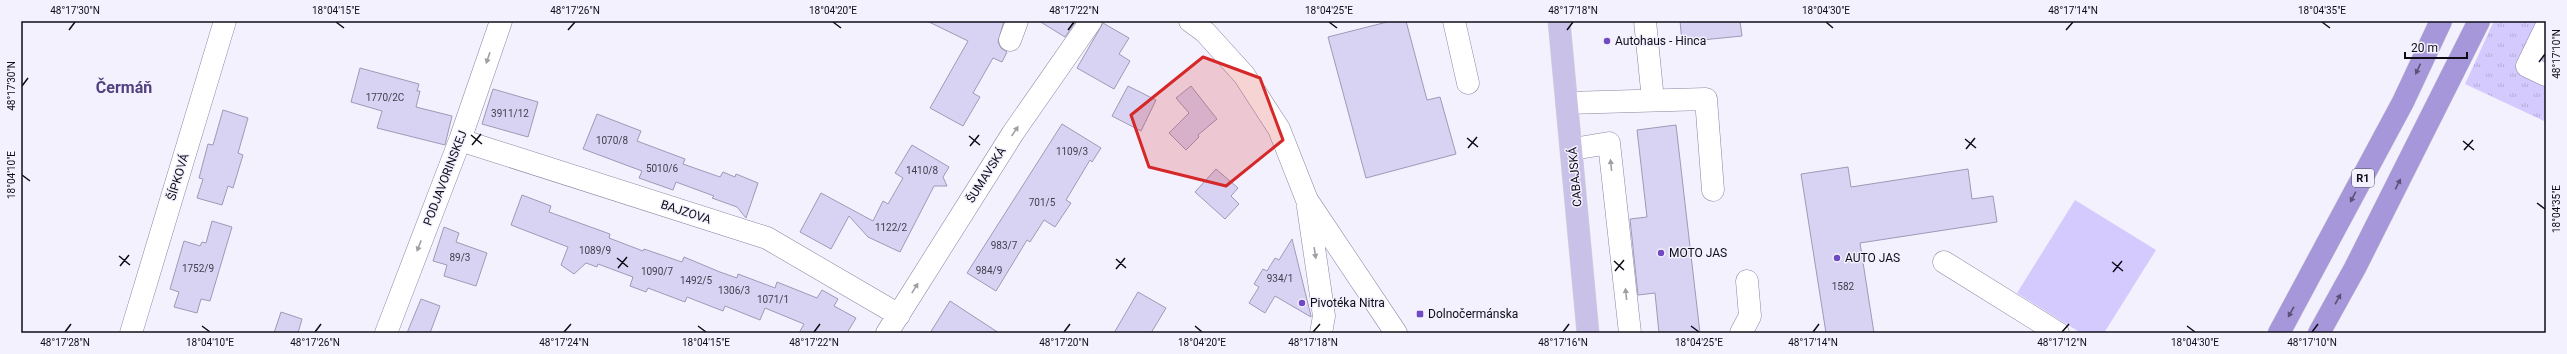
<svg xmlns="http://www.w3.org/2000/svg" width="2567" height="354" viewBox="0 0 2567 354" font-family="Roboto,sans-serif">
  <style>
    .grass { fill: url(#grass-tufts) }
    .pitch { fill: #d4cafe }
    .building { fill: #d8d3f2; stroke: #9f99b7 }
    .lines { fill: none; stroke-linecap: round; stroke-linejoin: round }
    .minor-casing { stroke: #8a85a1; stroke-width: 23 }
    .major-casing { stroke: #d4d3d5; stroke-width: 23 }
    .highway-casing { stroke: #d4d3d5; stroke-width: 23 }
    .minor { stroke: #fff; stroke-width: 22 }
    .major { stroke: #cac1e9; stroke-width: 22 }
    .highway { stroke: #a697da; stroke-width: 22 }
    .oneway { fill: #9f9ea2 }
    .oneway2 { fill: #5a5278 }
    .marked { fill: #d62828; fill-opacity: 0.2; stroke: #d62828; stroke-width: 3; stroke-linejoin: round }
    .ticks { fill: none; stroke: #0f0c17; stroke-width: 1.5 }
    .poi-dot { fill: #704ac3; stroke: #f3f1fe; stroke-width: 1.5 }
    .labels { text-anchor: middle; stroke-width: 3; stroke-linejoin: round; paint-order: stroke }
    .number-label { font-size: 10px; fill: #413e4e }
    .shield { fill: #f3f1fe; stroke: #53515c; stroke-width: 1 }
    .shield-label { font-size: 11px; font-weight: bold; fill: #0f0c17 }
    .poi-label { font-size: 12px; fill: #0f0c17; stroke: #f3f1fe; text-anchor: start }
    .street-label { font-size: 12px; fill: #0f0c17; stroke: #f3f1fe }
    .district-label { font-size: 16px; font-weight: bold; fill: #51417e; stroke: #f3f1fe }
    .neatline { fill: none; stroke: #0f0c17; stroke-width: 1.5 }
    .ticks-label { font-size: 10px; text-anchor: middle; fill: #0f0c17 }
  </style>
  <defs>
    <pattern id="grass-tufts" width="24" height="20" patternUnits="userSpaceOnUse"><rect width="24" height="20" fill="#d4cafe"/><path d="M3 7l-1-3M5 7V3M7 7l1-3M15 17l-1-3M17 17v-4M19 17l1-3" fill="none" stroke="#b5acd9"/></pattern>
  </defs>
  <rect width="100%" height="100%" fill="#f3f1fe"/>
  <path class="grass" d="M2494,21H2546V122L2465,84Z"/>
  <path class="pitch" d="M2075,200L2156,250L2104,333H2081L2017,293Z"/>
  <path class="building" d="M927,21H1004L998,42L1001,48L1007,52L1002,62L993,58L973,93L980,97L963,126L930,108L968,41Z
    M1039,21H1076L1065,37Z
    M1391,21H1406L1427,100L1440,97L1456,154L1366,178L1328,37Z
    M1680,21H1740L1742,36L1682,42Z
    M1103,23L1129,38L1119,54L1130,61L1114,89L1077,68Z
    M360,68L419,84L417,91H420L416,107L452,116L445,145L377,128L382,111L351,102Z
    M1128,86L1156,100L1141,131L1112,116Z
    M1191,86L1217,119L1198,135L1199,137L1186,150L1169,133L1189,113L1176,98Z
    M493,89L538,102L528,137L482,124Z
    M223,110L248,118L238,153L243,155L233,188L228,186L222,205L197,198L203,179L199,178L208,144L213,145Z
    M597,114L641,131L637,141L685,159L683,164L720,177L723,172L735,177L736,174L758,183L746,218L737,207L712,198L714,196L676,182L673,190L639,178L642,171L583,149Z
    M1062,124L1101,148L1092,162L1090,160L1066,200L1071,203L1055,227L1044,220L1030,242L1027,240L996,291L967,273Z
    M1676,125L1686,212L1700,333H1659L1655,293L1638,295L1630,219L1647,217L1637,130Z
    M912,145L949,167L943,177L947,186H934L900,252L868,237L849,216L831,249L800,232L821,193L873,221L883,201L888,204L903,178L895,173Z
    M1848,167L1851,187L1968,169L1972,199L1993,196L1997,222L1860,243L1874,333H1826L1801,174Z
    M1216,169L1238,188L1231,196L1239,204L1225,219L1195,192Z
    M522,195L551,206L549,212L610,234L609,238L643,251L644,249L682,262L684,257L720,272L737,278L738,274L775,288L777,282L817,298L822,290L838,299L834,306L856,318L847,333H799L804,324L765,308L760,320L725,306L723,311L687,297L685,302L648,288L646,292L630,286L633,277L598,264L597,267L586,263L574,274L561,265L568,247L511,225Z
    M212,221L232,227L210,301L201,299L197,313L174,307L179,292L170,289L184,241L200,246L202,242L206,243Z
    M444,227L459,233L456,242L487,253L476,286L444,276L447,265L433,261Z
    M1292,239L1311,316V317L1275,296L1265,313L1249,303L1259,287L1254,284L1263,269L1267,271L1275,258L1279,260Z
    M1138,292L1166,308L1151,333H1114Z
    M421,299L440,306L430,333H407Z
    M950,301L999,333H930Z
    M281,312L302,319L298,333H274Z"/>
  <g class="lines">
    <g class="minor-casing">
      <path id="minor" d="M1190,21L1205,32L1244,75L1279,129L1307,200L1396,333
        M1454,21L1468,83
        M1645,21L1653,100
        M2546,27L2527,66L2546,75
        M1010,40L1017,21
        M1567,103L1706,99L1713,190
        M460,140L767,238L899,315
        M1573,149L1609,143L1630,333
        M1308,207L1324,316L1321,333
        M1944,262L2058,333
        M131,333L225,21
        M386,333L460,140L501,21
        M887,333L1013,133L1091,21
        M1741,333L1750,316L1747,281"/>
    </g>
    <g class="major-casing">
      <path id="major" d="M1559,21L1588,333"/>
    </g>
    <g class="highway-casing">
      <path id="highway" d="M2279,333L2403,102L2441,21
        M2319,333L2355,268L2479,21"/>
    </g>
    <use href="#minor" class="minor"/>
    <use href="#major" class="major"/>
    <use href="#highway" class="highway"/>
  </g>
  <defs><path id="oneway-solid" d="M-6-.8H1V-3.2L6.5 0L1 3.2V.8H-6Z"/></defs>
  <g class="oneway">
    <use href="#oneway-solid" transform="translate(488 58) rotate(109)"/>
    <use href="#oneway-solid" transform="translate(1015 131) rotate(-56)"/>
    <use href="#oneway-solid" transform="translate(1611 165) rotate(-96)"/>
    <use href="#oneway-solid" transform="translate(419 246) rotate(111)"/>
    <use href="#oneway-solid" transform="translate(1315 253) rotate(81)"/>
    <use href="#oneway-solid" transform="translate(915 288) rotate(-58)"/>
    <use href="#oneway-solid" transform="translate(1626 294) rotate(-96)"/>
  </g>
  <g class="oneway2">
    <use href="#oneway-solid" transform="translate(2418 69) rotate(115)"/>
    <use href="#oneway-solid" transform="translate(2398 184) rotate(-63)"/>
    <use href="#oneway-solid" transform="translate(2353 197) rotate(118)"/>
    <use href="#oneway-solid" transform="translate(2338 299) rotate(-61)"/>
    <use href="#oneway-solid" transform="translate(2291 312) rotate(119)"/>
  </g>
  <path class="marked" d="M1203,57L1260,78L1283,140L1226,186L1149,167L1131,115Z"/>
  <path class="ticks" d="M336,22L344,28M833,22L841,28M1329,22L1337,28M1826,22L1833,28M2322,22L2330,28M69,30L75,22M568,30L575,22M1068,30L1074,22M1567,30L1573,22M2066,30L2073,22M2539,62L2545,54M22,86L28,78M471,135L482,144M969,136L980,145M1467,138L1478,147M1965,139L1976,148M2463,141L2474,150M472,145L481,134M970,146L979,135M1468,148L1477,137M1966,149L1975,138M2464,150L2473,140M22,175L30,181M2537,203L2545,209M119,256L130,265M617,258L628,267M1116,259L1126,268M1614,261L1624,270M2112,262L2123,271M120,266L129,255M618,268L627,257M1116,269L1125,258M1615,271L1624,260M2113,272L2122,261M202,326L210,332M698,326L706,332M1195,326L1202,332M1691,326L1699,332M2187,326L2195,332M65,332L71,324M315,332L321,324M564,332L571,324M814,332L820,324M1064,332L1070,324M1313,332L1320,324M1563,332L1569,324M1813,332L1819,324M2062,332L2069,324M2312,332L2318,324"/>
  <g class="poi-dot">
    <circle cx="1607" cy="41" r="4"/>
    <circle cx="1661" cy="253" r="4"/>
    <circle cx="1837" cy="258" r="4"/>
    <circle cx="1302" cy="303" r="4"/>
    <rect x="1416" y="310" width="8" height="8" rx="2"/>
  </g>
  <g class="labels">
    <g class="number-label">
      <text x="385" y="101">1770/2C</text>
      <text x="510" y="117">3911/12</text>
      <text x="612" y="144">1070/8</text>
      <text x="1072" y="155">1109/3</text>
      <text x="662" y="172">5010/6</text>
      <text x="922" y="174">1410/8</text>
      <text x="1042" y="206">701/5</text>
      <text x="891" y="231">1122/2</text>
      <text x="1004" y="249">983/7</text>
      <text x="595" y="254">1089/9</text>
      <text x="460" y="261">89/3</text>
      <text x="198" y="272">1752/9</text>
      <text x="989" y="274">984/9</text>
      <text x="657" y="275">1090/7</text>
      <text x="1280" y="282">934/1</text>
      <text x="696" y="284">1492/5</text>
      <text x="1843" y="290">1582</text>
      <text x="734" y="294">1306/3</text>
      <text x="773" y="303">1071/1</text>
    </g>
    <rect class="shield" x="2352" y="169" width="22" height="18" rx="3"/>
    <g class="shield-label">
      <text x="2363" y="182">R1</text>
    </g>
    <g class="poi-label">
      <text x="1615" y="45">Autohaus - Hinca</text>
      <text x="1669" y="257">MOTO JAS</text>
      <text x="1845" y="262">AUTO JAS</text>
      <text x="1310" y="307">Pivotéka Nitra</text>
      <text x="1428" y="318">Dolnočermánska</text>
    </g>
    <g class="street-label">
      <text transform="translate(986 175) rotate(-58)" y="4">ŠUMAVSKÁ</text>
      <text transform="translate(178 177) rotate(-73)" y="4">ŠÍPKOVÁ</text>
      <text transform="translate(1575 177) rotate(-95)" y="4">CABAJSKÁ</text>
      <text transform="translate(445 178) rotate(-69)" y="4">PODJAVORINSKEJ</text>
      <text transform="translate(686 212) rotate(18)" y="4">BAJZOVA</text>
    </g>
    <g class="district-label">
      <text x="124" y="93">Čermáň</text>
    </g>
  </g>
  <rect width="2567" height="354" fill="none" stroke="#f3f1fe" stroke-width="44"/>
  <path d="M2405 52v6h62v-6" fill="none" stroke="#0f0c17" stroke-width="2"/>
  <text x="2411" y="52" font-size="12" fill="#0f0c17" stroke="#f3f1fe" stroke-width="3" paint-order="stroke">20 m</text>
  <rect x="22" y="22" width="2523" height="310" class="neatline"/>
  <g class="ticks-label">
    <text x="75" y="14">48°17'30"N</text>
    <text x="336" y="14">18°04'15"E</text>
    <text x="575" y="14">48°17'26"N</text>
    <text x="833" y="14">18°04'20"E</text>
    <text x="1074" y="14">48°17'22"N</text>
    <text x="1329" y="14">18°04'25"E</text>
    <text x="1573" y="14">48°17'18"N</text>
    <text x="1826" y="14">18°04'30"E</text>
    <text x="2073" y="14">48°17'14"N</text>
    <text x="2322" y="14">18°04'35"E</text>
    <text transform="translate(2556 54) rotate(-90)" y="4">48°17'10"N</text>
    <text transform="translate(11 86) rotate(-90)" y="4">48°17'30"N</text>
    <text transform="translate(11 175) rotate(-90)" y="4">18°04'10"E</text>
    <text transform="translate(2556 209) rotate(-90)" y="4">18°04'35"E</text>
    <text x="65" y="346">48°17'28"N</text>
    <text x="210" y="346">18°04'10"E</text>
    <text x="315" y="346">48°17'26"N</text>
    <text x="564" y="346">48°17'24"N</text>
    <text x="706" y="346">18°04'15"E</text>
    <text x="814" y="346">48°17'22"N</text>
    <text x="1064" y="346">48°17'20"N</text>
    <text x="1202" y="346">18°04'20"E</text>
    <text x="1313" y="346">48°17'18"N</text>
    <text x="1563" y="346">48°17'16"N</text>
    <text x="1699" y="346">18°04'25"E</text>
    <text x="1813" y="346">48°17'14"N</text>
    <text x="2062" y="346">48°17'12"N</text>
    <text x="2195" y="346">18°04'30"E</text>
    <text x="2312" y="346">48°17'10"N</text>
  </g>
</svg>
